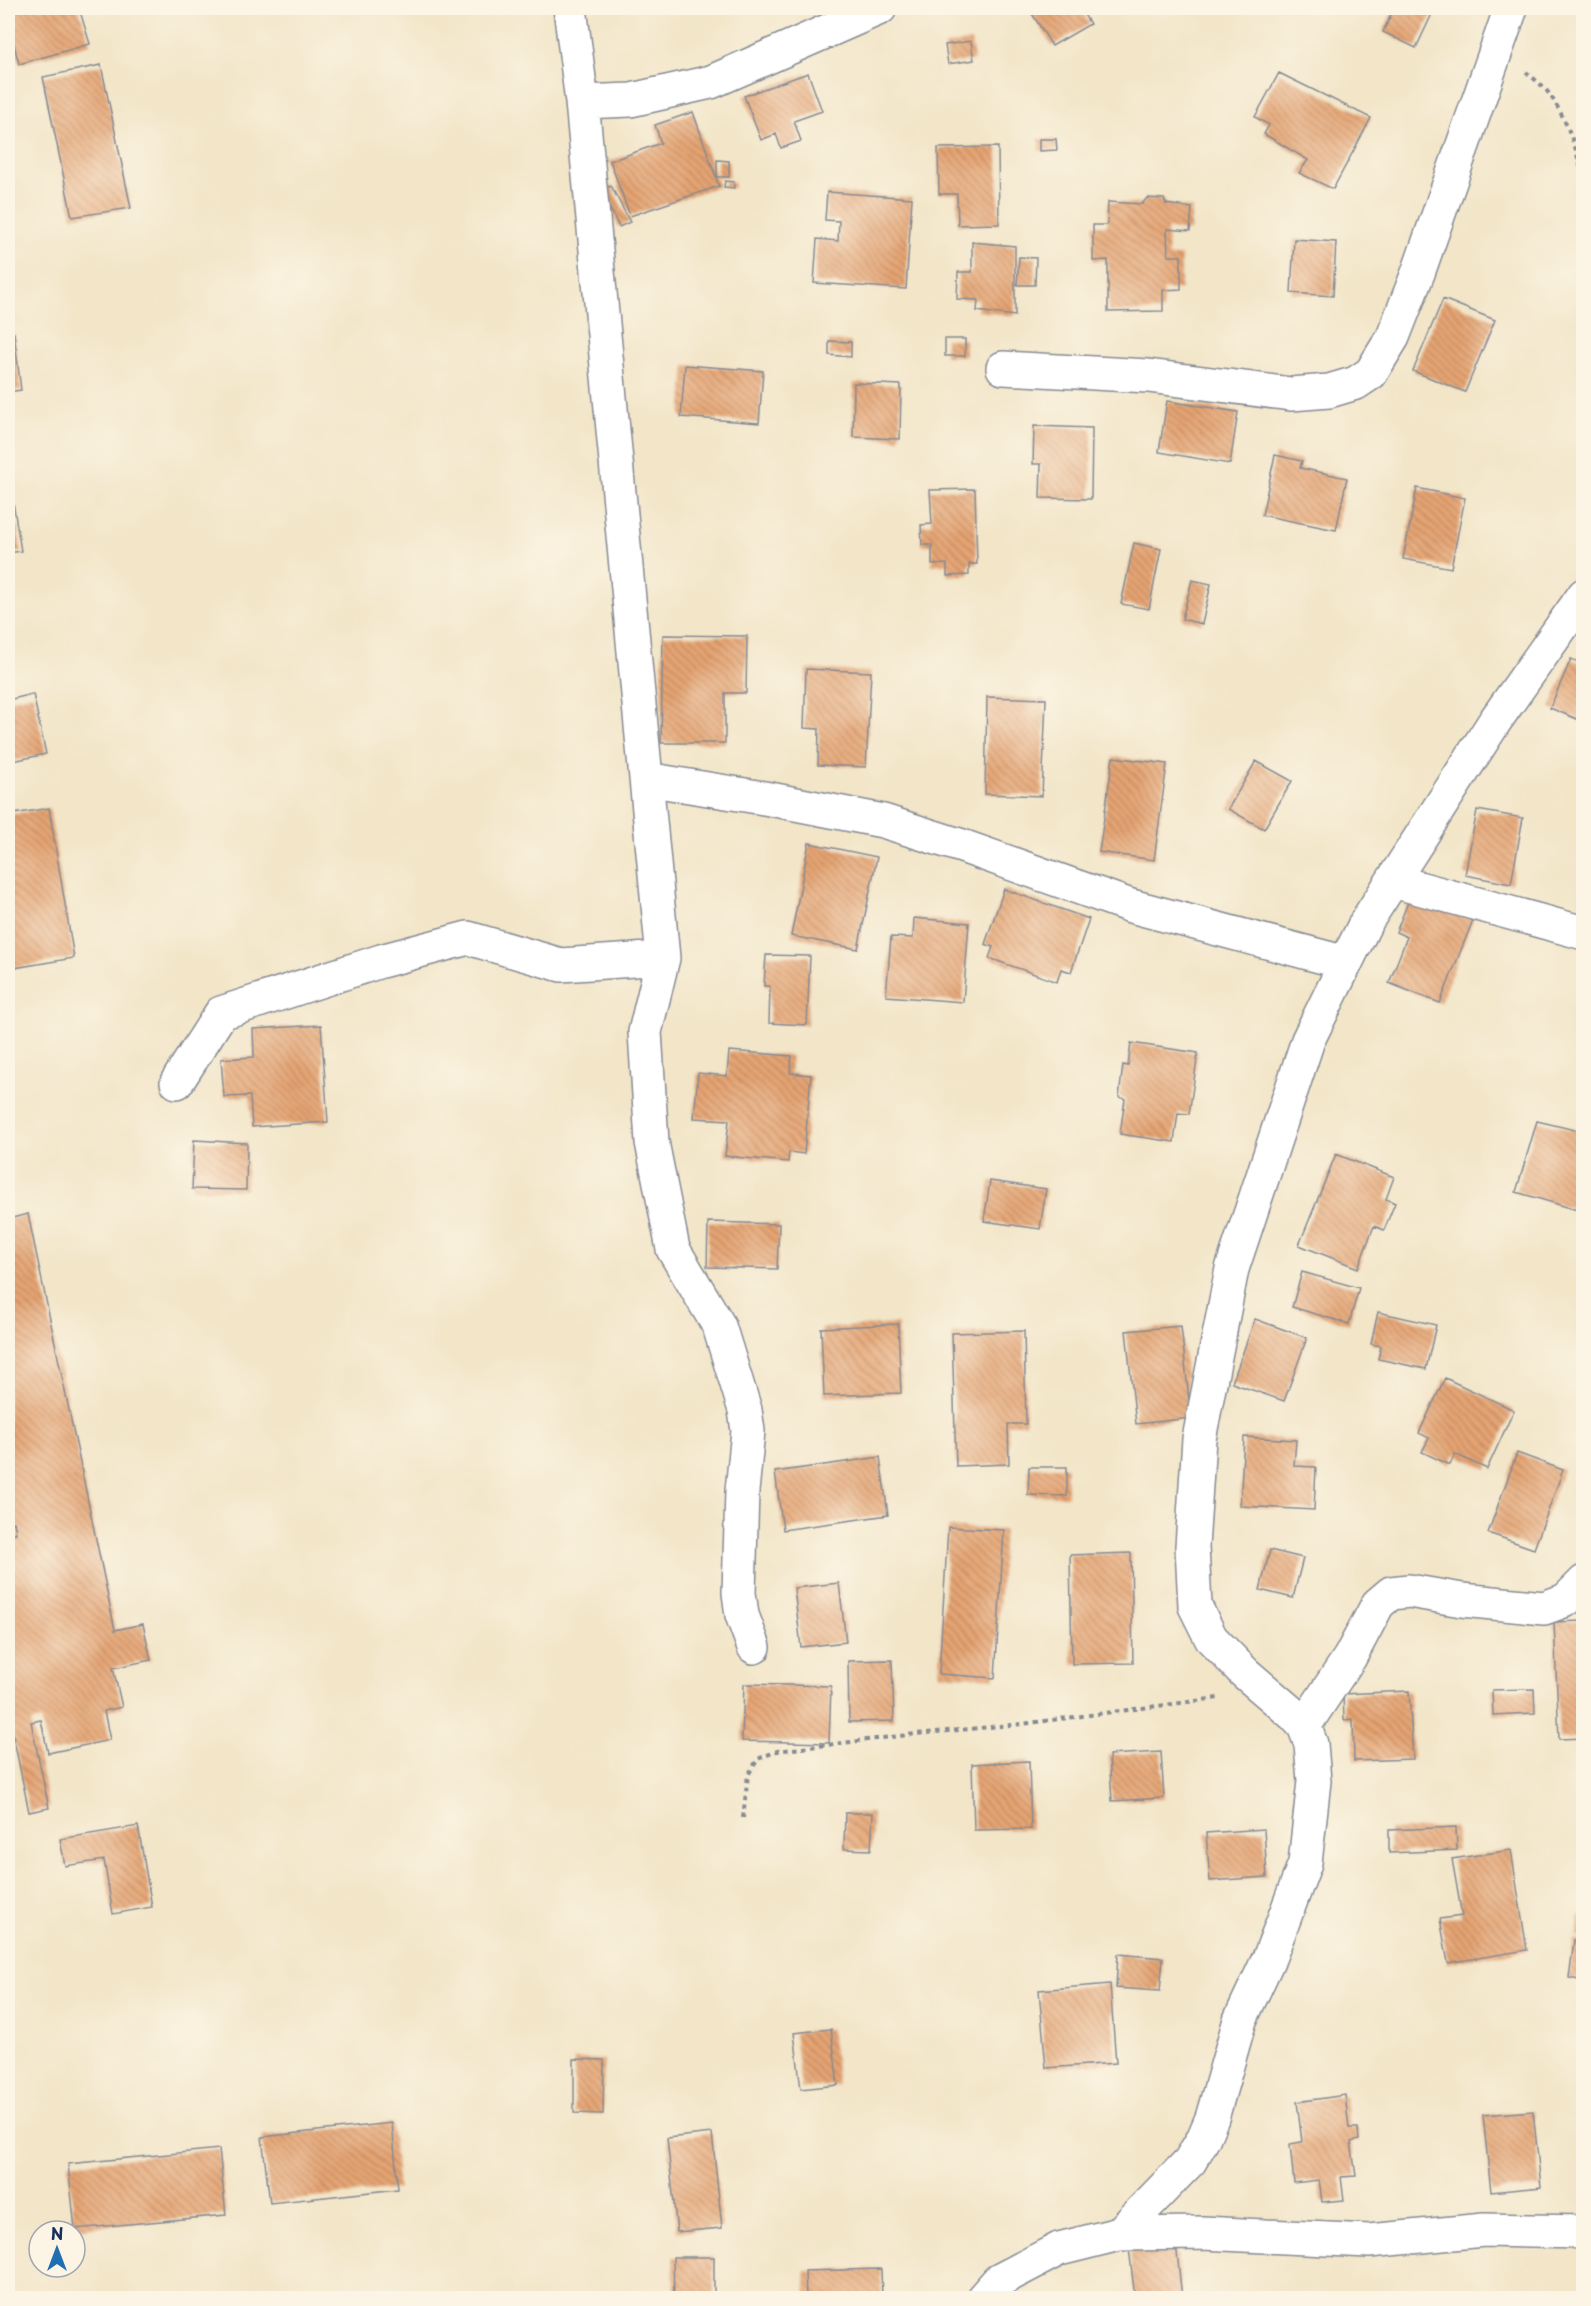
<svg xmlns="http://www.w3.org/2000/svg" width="1591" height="2306" viewBox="0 0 1591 2306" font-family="'Playpen Sans',sans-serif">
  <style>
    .building { fill: url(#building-back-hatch) }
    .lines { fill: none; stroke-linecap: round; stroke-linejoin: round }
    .minor-casing { stroke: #868a93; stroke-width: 36 }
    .path { stroke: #868a93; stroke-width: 4; stroke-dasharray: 4.5 4.5; stroke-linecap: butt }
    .minor { stroke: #fff; stroke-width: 33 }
  </style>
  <defs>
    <pattern id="building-back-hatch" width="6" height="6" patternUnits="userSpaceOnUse" patternTransform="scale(1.5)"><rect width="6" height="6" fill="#e6a472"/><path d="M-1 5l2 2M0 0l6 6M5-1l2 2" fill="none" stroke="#ba8661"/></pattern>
  </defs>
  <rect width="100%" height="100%" fill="#fcf5e5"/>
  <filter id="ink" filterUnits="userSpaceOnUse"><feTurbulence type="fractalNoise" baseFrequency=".0167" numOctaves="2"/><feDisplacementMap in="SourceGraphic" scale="12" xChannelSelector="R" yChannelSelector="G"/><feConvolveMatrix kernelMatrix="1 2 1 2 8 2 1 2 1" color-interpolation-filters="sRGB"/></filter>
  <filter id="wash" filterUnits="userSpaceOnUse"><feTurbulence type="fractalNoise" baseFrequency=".008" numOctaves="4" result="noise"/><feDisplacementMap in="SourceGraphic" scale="24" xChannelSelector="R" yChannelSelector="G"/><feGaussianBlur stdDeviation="1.35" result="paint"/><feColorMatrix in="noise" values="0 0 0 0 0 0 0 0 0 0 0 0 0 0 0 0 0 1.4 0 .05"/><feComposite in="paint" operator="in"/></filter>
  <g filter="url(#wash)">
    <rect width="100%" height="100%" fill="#f2e5c8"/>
    <g id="blocks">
      <path class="building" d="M8,8H79L90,44L19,64L8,22Z
        M1039,8H1080L1090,24L1052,46L1031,12Z
        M1394,8H1418L1432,14L1416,48L1383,32Z
        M971,41L974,60L948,64L945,45Z
        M101,65L131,208L72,217L43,77Z
        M808,73L822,111L794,121L801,141L781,148L776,134L761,140L744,96Z
        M1279,73L1371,118L1333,189L1299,173L1308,160L1264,134L1269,125L1255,117Z
        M693,112L719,186L630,216L610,161L661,143L655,125Z
        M1039,139H1056L1057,150L1039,151Z
        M998,147L999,224L958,225L957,194H939L938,148Z
        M717,160L729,161V177H717Z
        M725,181L734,182V188L724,187Z
        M611,186L630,222L619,227L601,190Z
        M827,192L912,198L906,289L814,283L817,239L838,241L839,221L825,220Z
        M1147,198L1164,199L1166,204L1192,208L1190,231L1167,229L1168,256H1181V289L1163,290V311L1108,312V260L1093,261V225H1107L1108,202L1142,204Z
        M1294,239L1336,242L1333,296L1291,293Z
        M972,242L1015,246V316L977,311L978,300L957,299L958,272H972Z
        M1019,257L1036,258L1035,285H1017Z
        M1443,299L1495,320L1465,392L1413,371Z
        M14,333L21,390L8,392V334Z
        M945,339H965V356H945Z
        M829,341L851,342V357L829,355Z
        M685,365L763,371L759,423L681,417Z
        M854,383L901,385L900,439L853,437Z
        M1167,401L1238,412L1230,464L1159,452Z
        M1034,426L1092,428L1091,499L1040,498L1041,464H1033Z
        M1275,455L1302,461L1300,468L1347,478L1336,530L1262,515Z
        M8,471L21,551L8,553Z
        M1417,488L1465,498L1451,568L1403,559Z
        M975,489L977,564H969V575L947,576V564L932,565V545H922L921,525L932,524L930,490Z
        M1134,543L1161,549L1149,609L1121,604Z
        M1192,580L1211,584L1202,624L1182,619Z
        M663,635L747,636L746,693H725V743H661Z
        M1571,659L1584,664V722L1550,708Z
        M806,669L871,672L866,767L818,765L819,729L804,728Z
        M33,694L46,754L8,762V700Z
        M987,697L1046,699L1042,796L985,794Z
        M1113,757L1167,764L1154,860L1099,852Z
        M1256,761L1292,781L1264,829L1228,809Z
        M49,808L74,958L8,969V815Z
        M1477,810L1523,818L1511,884L1465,875Z
        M809,843L877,857L858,949L791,936Z
        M1004,889L1089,919L1071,972L1061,969L1057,982L989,958L993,947L985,944Z
        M1411,895L1473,920L1440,1003L1389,983L1407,937L1396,932Z
        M914,918L969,923L963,1002L886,996L891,937L913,938Z
        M766,955L810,956L807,1025L769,1023L770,986H764Z
        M321,1025L328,1122L252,1127L250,1096L224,1097L221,1059L254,1057L253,1029Z
        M1131,1043L1198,1053L1189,1114L1178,1113L1174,1142L1120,1134L1125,1099L1119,1097L1123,1065L1128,1066Z
        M729,1051L792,1056L790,1073L811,1075L804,1154L789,1152L788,1162L725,1156L729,1120L694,1118L698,1073L727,1076Z
        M1537,1121L1584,1132V1212L1516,1192Z
        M194,1140L247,1143L246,1190L192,1189Z
        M1336,1154L1394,1177L1386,1199L1395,1203L1384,1230L1374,1226L1358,1268L1299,1245Z
        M990,1181L1046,1189L1040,1229L984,1221Z
        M28,1214L115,1630L143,1624L151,1660L113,1668L122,1707L104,1711L110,1740L48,1753L41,1720L31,1722L49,1808L29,1812L8,1711V1534L16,1533L14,1522L8,1524V1219Z
        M708,1222L779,1224L777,1269L707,1267Z
        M1302,1272L1359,1288L1349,1324L1292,1307Z
        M1378,1312L1436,1325L1426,1369L1378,1359L1381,1346L1371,1344Z
        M1255,1319L1307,1338L1284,1401L1232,1383Z
        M898,1324L901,1393L824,1396L821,1328Z
        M1181,1326L1191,1418L1136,1424L1126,1331Z
        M1024,1331L1026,1424H1008L1009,1464L956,1466L952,1333Z
        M1445,1378L1514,1410L1487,1469L1455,1454L1450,1465L1422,1452L1429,1438L1419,1433Z
        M1244,1437L1296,1440L1294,1466L1316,1467L1314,1510L1240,1506Z
        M1517,1453L1563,1470L1534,1549L1488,1533Z
        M880,1457L888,1515L783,1530L775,1472Z
        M1029,1467H1067V1496L1028,1495Z
        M948,1527L1004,1530L995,1678L939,1674Z
        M1270,1550L1303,1558L1293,1598L1260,1590Z
        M1131,1553L1133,1663L1072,1664L1070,1555Z
        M839,1583L846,1642L801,1647L794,1588Z
        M1584,1621V1738L1559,1739L1554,1622Z
        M892,1660L894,1721L849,1722L848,1661Z
        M744,1684L831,1686L829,1743L742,1741Z
        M1534,1689L1535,1713L1493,1715L1492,1690Z
        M1409,1691L1413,1759L1354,1761L1353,1719L1344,1720L1343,1694Z
        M1161,1752L1164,1798L1112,1801L1109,1755Z
        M1029,1761L1031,1829L974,1830L972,1764Z
        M845,1813H873L871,1850L844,1849Z
        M138,1826L152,1907L113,1914L104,1860L65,1866L60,1839Z
        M1456,1827L1457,1850L1389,1853V1830Z
        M1264,1829L1267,1877L1210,1881L1206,1833Z
        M1511,1850L1527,1950L1448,1963L1440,1919L1462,1916L1452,1859Z
        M1580,1915H1584V1938L1576,1937Z
        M1574,1940L1584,1941V1981L1569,1978Z
        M1118,1954L1163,1958L1160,1991L1116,1988Z
        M1110,1984L1116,2063L1046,2068L1039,1990Z
        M831,2029L838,2085L801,2089L794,2033Z
        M574,2059L604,2060L603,2114L574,2113Z
        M1345,2095L1349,2128H1358L1359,2140L1351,2142L1356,2176L1341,2177L1344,2200L1322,2202L1319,2180L1294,2183L1290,2144L1302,2142L1297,2102Z
        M1533,2111L1541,2187L1491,2192L1483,2115Z
        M392,2123L398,2189L270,2203L262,2137Z
        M712,2133L722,2228L677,2232L667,2138Z
        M219,2149L226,2215L75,2229L68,2164Z
        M1176,2243L1182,2298H1135L1129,2248Z
        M673,2257H714V2298H674Z
        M881,2269L882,2298H806L805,2271Z"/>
    </g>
  </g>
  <g filter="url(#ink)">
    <use href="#blocks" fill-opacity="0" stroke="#868a93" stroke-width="1.5"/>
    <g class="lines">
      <g class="minor-casing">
        <path id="minor" d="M570,8L582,102L663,958L645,1032L652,1142L673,1249L719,1326L745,1410L748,1431L742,1491L739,1593L742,1615L754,1647
          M582,102L631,100L711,82L880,8
          M1003,368L1148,376L1291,394L1329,391L1356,383L1371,373L1393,337L1418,273L1511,8
          M646,779L770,799L883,821L962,846L1131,906L1346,963
          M1393,881L1584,933
          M177,1082L221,1013L381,961L468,938L561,965L663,958
          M1304,1726L1350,1657L1378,1604L1391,1593L1409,1591L1462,1600L1544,1608L1566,1600L1584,1582
          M1119,2234L1190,2161L1203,2139L1212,2118L1240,2020L1270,1956L1305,1863L1314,1781L1311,1744L1304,1726L1294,1715L1245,1673L1211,1638L1195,1606L1192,1547L1199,1439L1232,1269L1308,1040L1366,922L1495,721L1584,595
          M983,2298L998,2281L1059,2249L1119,2234L1203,2233L1369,2241L1484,2230L1584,2232"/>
      </g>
      <path class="path" d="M1526,72C1533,78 1541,84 1547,91C1566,116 1578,152 1584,183
        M743,1818L748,1775L758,1759L777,1751L916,1734L1022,1724L1218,1698"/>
      <use href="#minor" class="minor"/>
    </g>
  </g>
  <rect width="1591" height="2306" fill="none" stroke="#fcf5e5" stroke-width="30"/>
  <g transform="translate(57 2249)"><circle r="28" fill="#fcf5e5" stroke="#a2a6af" stroke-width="1.5"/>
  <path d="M0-4.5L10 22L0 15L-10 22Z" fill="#1f6fb2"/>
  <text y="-9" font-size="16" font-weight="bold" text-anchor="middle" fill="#1b2f5e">N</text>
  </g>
</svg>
